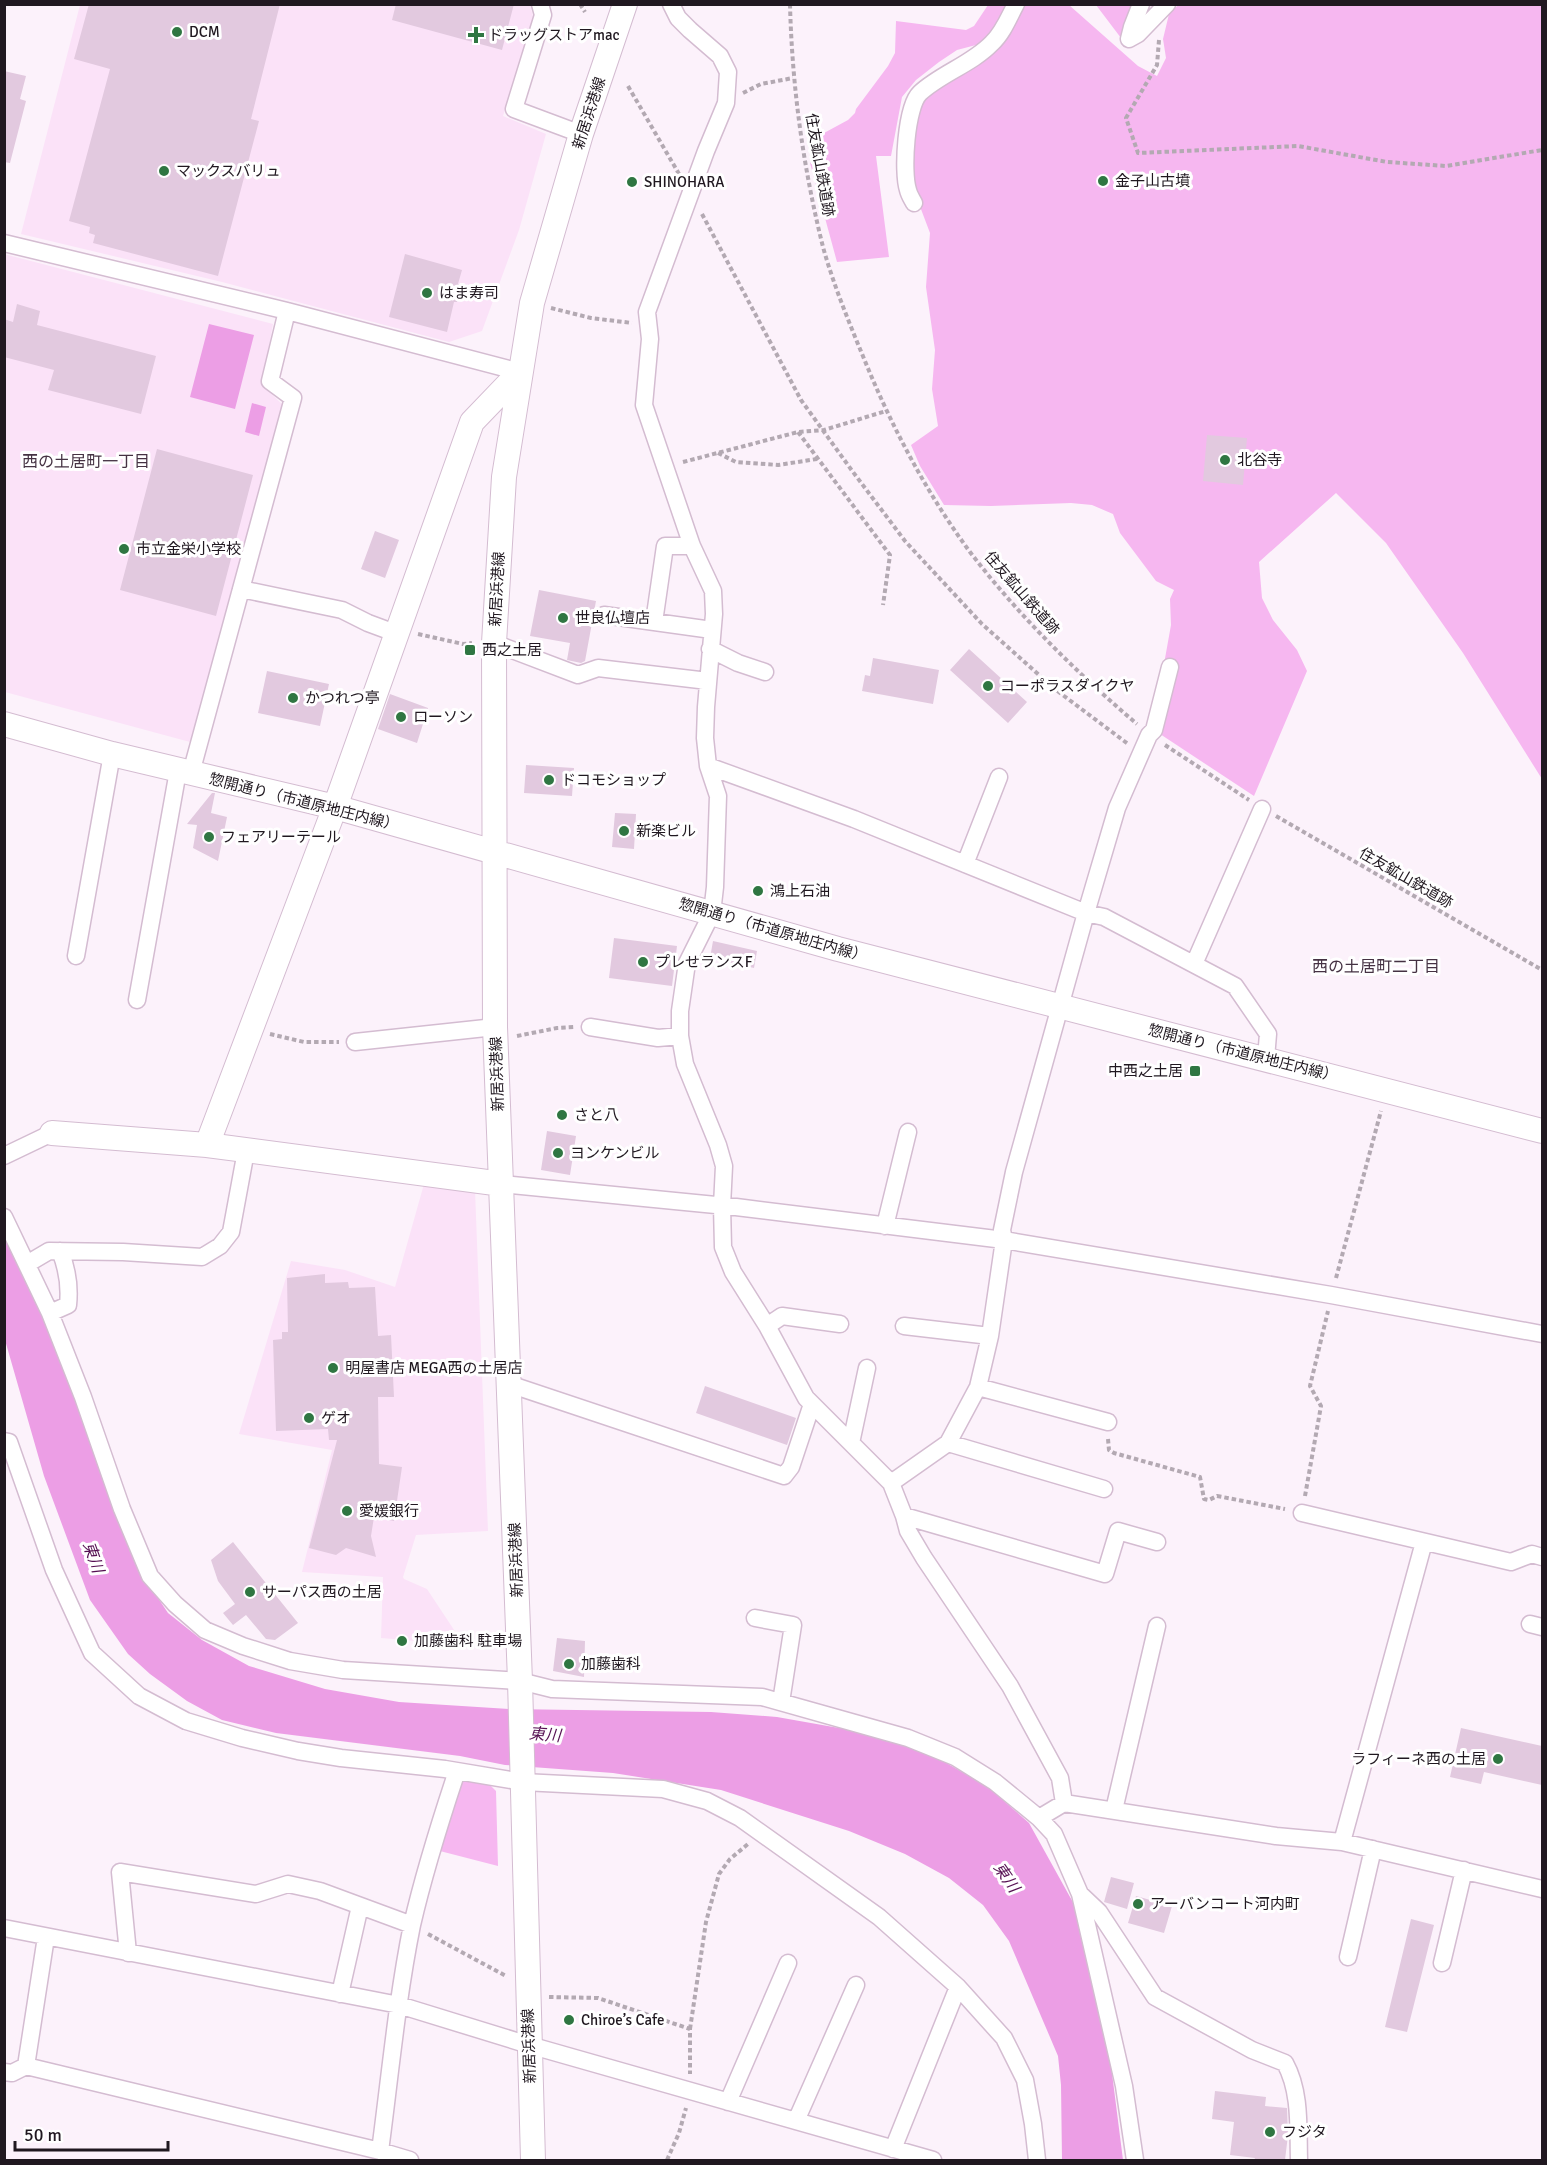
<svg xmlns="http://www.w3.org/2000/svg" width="1547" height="2165" viewBox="0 0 1547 2165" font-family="Signika,'Noto Sans JP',sans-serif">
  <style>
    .built { fill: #fbe2f8 }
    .green { fill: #f6b7f0 }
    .water { fill: #ec9ee5 }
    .building { fill: #e2c9df }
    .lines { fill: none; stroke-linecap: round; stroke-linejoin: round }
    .street-casing { stroke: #d4bcd1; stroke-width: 19 }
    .secondary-casing { stroke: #d4bcd1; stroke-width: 26 }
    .path { stroke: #b3a9b2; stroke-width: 4; stroke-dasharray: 4.5 3; stroke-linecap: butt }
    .street { stroke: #fff; stroke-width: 16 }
    .secondary { stroke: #fff; stroke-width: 24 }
    .poi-dot { fill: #2f7642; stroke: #fff; stroke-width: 2 }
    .labels { text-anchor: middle; stroke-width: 6; stroke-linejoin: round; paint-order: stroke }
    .poi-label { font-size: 15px; fill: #201820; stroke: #fff; text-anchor: start }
    .street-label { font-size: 15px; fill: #201820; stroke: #fff }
    .neighbourhood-label { font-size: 16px; fill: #453243; stroke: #fff }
    .water-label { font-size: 16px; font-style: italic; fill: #551052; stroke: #fff }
  </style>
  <rect width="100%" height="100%" fill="#fcf2fb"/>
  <path class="built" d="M80,5H530L533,16L532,22L503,116L546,134L519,230L482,331L449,342L222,282L21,234Z
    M4,254L273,324L262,385L284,406L190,742L5,692Z
    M424,1184L475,1190L488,1531L416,1535L403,1577L404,1579L427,1589L464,1645L381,1638L383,1577L302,1572L332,1450L239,1434L291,1261L345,1270L395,1287Z"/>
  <path class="green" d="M988,5H1010L989,39L976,45L957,50L939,62L916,80L902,97L891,156H876L889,257L837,262L810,163L816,146L824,133L848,120L855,113L856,109L888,66L895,53L896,21L966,30L974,26Z
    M1022,5H1069L1138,66L1157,76L1166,58L1163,39L1169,14L1178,5H1542V779L1463,653L1386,543L1336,493L1259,562L1262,598L1273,620L1297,650L1307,671L1254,796L1160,734L1164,664L1171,625L1170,599L1174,590L1156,581L1120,533L1113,514L1092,505L1071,503L991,506L944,505L920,466L911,445L938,426L932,389L935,350L926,287L930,233L916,196L911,143L915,112L934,88Z
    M1096,5H1136L1121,38Z
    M465,1779L489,1784L496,1791L498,1866L436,1850L458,1781Z"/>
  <path class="water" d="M209,324L254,335L235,409L190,397Z
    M252,403L266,407L259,436L245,432Z
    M4,1234L32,1290L156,1595L168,1613L202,1640L249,1666L325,1689L399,1702L509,1709L711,1712L777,1717L856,1731L924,1750L988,1787L1029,1823L1075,1906L1106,2026L1123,2160H1062L1061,2085L1058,2056L1009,1941L983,1905L949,1878L905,1854L849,1831L721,1790L613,1773L505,1765L460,1756L276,1733L222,1720L187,1701L150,1674L128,1654L90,1600L44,1476L5,1340Z"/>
  <path class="building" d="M89,4H280L251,119L259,121L218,276L93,243L95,235L89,233L90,227L69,221L110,69L74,59Z
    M396,4H514L502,50L392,20Z
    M4,71L26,76L20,99L26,101L10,163L4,162Z
    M405,254L462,270L458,284H462L457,302H454L447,332L389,317Z
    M17,304L40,311L37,325L156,356L141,414L48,390L54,370L4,357V319L13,322Z
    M1207,435L1247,438L1243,485L1203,481Z
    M157,449L253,475L216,616L120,590Z
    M375,531L399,540L385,578L361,569Z
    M539,590L596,601L585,661L581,663L567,660L570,643L530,636Z
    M969,649L1027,702L1008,723L950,670Z
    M873,658L939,670L933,704L862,691L865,675L870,676Z
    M267,671L329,684L320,726L258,713Z
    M390,694L428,708L417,743L378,729Z
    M526,765L574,768L572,796L524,793Z
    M212,793H215L211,813L227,817L218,861L193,848L197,825L187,824Z
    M615,813L636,814L634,849L612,847Z
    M614,938L677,946L672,986L609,978Z
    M713,941L757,951L754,968L710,958Z
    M547,1131L576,1136L570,1175L541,1170Z
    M325,1274V1283L348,1282L349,1288L375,1287L378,1336L391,1335L394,1397H378L379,1464L402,1467L394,1521L374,1517L371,1536L376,1557L346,1548L336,1555L309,1548L337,1440H329L328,1429L276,1431L273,1340L282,1339V1332H288L287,1278Z
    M705,1386L796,1418L787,1445L696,1413Z
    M233,1542L298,1623L275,1640L266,1639L246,1615L233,1625L223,1613L235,1604L218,1581L211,1560Z
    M557,1638L585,1641L584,1677L553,1671Z
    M1461,1728L1542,1746V1785L1484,1772L1481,1784L1450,1777Z
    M1111,1877L1134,1883L1127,1909L1104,1902Z
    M1136,1896L1172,1906L1164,1933L1128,1923Z
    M1411,1919L1434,1925L1407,2032L1385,2027Z
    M1215,2091L1266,2097L1265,2106L1287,2108L1288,2135L1285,2160H1254L1255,2158L1230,2155L1234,2122L1212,2119Z"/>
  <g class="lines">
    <g class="street-casing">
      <path id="street" d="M540,4L543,15L514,109L581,134
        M671,4L678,18L690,30L720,56L728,72L726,103L706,151L647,312L650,339L644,405L692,546L713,591L714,614L706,707L705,738L708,766L718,796L715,887L712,913L687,963L680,1011V1036L685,1064L718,1145L724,1166L722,1206L723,1247L733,1272L767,1326L806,1398L891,1483L904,1516L908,1531L924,1558L1010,1686L1060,1778L1064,1803
        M1141,4L1132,27L1129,39L1138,34L1167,4
        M914,203C912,199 909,195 908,190C902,172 906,106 920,93C940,74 972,64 992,43C1003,33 1009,17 1016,4
        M4,243L287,311L520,372
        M241,589L342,610L368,623L395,633
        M604,615L712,630
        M654,622L665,546H692
        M494,643L578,675L598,668L708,681
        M710,649L738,663L765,672
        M708,766L854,819L1086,913L1104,917L1235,986L1268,1034L1266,1058
        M191,773L293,398L270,381L287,311
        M965,864L999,777
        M76,956L112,754
        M1194,964L1262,809
        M137,1000L178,771
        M590,1027L658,1038L680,1036
        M355,1042L495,1027
        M4,1156L52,1133
        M502,1184L736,1207L1004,1240L1331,1295L1542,1334
        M4,1217L50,1313L83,1397L122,1509L150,1576L175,1604L205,1630L243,1646L290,1661L343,1670L520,1681L552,1689L762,1697L908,1738L955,1757L995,1782L1039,1818L1054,1834L1080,1894L1124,2086L1135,2160
        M885,1226L908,1132
        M27,1264L49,1251L123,1252L202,1257L220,1246L231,1232L246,1151
        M50,1313L68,1305C70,1286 67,1268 60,1251
        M767,1326L782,1316L840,1324
        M904,1326L990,1336
        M509,1384L784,1476L791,1467L812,1404
        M978,1387L1108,1422
        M4,1441L9,1442L54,1570L92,1653L139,1696L186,1721L242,1738L298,1751L341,1758L445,1769L523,1782L663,1789L707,1801L740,1818L879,1917L958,1987L1004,2038L1025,2080L1033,2124L1037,2160
        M851,1443L867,1368
        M948,1443L1104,1489
        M891,1483L948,1443L978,1387L990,1336L1004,1240L1002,1230L1014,1172L1086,913L1117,808L1149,735L1154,730L1170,667
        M1302,1513L1511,1562L1532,1554L1542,1557
        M904,1516L1105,1574L1118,1531L1157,1542
        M755,1618L793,1625L781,1702
        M1530,1624L1542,1627
        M1114,1810L1157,1626
        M1039,1818L1064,1803L1276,1836L1342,1842L1542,1889
        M1342,1842L1424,1542
        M1080,1894L1099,1912L1155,1997L1252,2050L1285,2063C1301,2092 1298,2128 1299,2160
        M4,1928L399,2005L529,2045L933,2160
        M46,1937L26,2066L380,2151L410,2160
        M128,1953L120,1872L256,1894L288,1884L320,1891L412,1925
        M1348,1957L1373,1849
        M1442,1963L1464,1870
        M340,1994L360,1906
        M4,2072L12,2073L26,2066
        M728,2102L788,1963
        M796,2121L856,1985
        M893,2149L958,1987
        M380,2151C390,2076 397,1999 412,1925C424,1873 440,1822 457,1771"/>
    </g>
    <g class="secondary-casing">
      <path id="secondary" d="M4,724L112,754L335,807L838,949L1542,1131
        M52,1133L207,1145L502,1184
        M207,1145L335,807L472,422L520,372
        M533,2160L520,1681L495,1027L494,643L504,477L532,303L581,134L625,4"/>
    </g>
    <path class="path" d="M580,4L585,12
      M790,4C792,86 803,167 823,247C834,287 851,327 867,366C894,431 928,495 970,552C1018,615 1077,673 1137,724
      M1159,40L1157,65L1126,118L1138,153L1298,146L1387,162L1446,166L1542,150
      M628,86L679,174
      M743,93L761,84L793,78
      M702,214L801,400L853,472L905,541L982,624L1056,690L1128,744
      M551,308L591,318L632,323
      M798,432L890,555L883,605
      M718,453L736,462L778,465L817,459
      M683,462L798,432L824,430L886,411
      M418,634L463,644L472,643
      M1165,745L1249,800
      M1276,816L1542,970
      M270,1034L304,1042H339
      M517,1036L557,1028L575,1027
      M1336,1278L1381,1111
      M1108,1439L1109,1450L1114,1453L1200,1477L1204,1499L1209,1500L1217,1496L1285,1509
      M1305,1496L1321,1406L1310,1386L1328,1311
      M428,1934L506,1976
      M549,1997L598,1998L690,2029V2074
      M690,2029L706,1922L719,1874L730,1859L748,1844
      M667,2160L679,2133L686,2108"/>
    <use href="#street" class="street"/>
    <use href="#secondary" class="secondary"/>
  </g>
  <g class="poi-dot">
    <circle cx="177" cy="32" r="6"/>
    <path d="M473 26h6v6h6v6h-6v6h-6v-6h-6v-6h6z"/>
    <circle cx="164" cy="171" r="6"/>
    <circle cx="1103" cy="181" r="6"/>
    <circle cx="632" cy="182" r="6"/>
    <circle cx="427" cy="293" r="6"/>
    <circle cx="1225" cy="460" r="6"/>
    <circle cx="124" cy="549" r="6"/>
    <circle cx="563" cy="618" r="6"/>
    <rect x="464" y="644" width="12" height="12" rx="3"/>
    <circle cx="988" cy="686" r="6"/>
    <circle cx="293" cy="698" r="6"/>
    <circle cx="401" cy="717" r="6"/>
    <circle cx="549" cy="780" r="6"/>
    <circle cx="624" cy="831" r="6"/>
    <circle cx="209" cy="837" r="6"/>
    <circle cx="758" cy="891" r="6"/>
    <circle cx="643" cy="962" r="6"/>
    <rect x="1189" y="1065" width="12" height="12" rx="3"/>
    <circle cx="562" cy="1115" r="6"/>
    <circle cx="558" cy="1153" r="6"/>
    <circle cx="333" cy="1368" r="6"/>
    <circle cx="309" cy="1418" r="6"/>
    <circle cx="347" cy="1511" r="6"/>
    <circle cx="250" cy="1592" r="6"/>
    <circle cx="402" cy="1641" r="6"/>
    <circle cx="569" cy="1664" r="6"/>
    <circle cx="1498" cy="1759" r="6"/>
    <circle cx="1138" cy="1904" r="6"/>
    <circle cx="569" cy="2020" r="6"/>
    <circle cx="1270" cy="2132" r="6"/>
  </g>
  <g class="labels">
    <g class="poi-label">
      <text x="189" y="37">DCM</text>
      <text x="488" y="40">ドラッグストアmac</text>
      <text x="176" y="176">マックスバリュ</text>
      <text x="1115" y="186">金子山古墳</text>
      <text x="644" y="187">SHINOHARA</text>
      <text x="439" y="298">はま寿司</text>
      <text x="1237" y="465">北谷寺</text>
      <text x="136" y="554">市立金栄小学校</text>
      <text x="575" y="623">世良仏壇店</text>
      <text x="482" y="655">西之土居</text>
      <text x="1000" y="691">コーポラスダイクヤ</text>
      <text x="305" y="703">かつれつ亭</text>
      <text x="413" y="722">ローソン</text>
      <text x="561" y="785">ドコモショップ</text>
      <text x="636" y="836">新楽ビル</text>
      <text x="221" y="842">フェアリーテール</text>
      <text x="770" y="896">鴻上石油</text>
      <text x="655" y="967">プレせランスF</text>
      <text x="1183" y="1076" text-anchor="end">中西之土居</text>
      <text x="574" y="1120">さと八</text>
      <text x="570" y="1158">ヨンケンビル</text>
      <text x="345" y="1373">明屋書店 MEGA西の土居店</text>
      <text x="321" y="1423">ゲオ</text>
      <text x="359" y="1516">愛媛銀行</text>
      <text x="262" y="1597">サーパス西の土居</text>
      <text x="414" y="1646">加藤歯科 駐車場</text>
      <text x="581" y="1669">加藤歯科</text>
      <text x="1486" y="1764" text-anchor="end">ラフィーネ西の土居</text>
      <text x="1150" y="1909">アーバンコート河内町</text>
      <text x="581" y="2025">Chiroe’s Cafe</text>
      <text x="1282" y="2137">フジタ</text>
    </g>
    <g class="street-label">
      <text transform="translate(589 113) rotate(-72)" y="5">新居浜港線</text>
      <text transform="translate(820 165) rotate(80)" y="5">住友鉱山鉄道跡</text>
      <text transform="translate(497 589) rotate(-87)" y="5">新居浜港線</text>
      <text transform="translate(1022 593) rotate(49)" y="5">住友鉱山鉄道跡</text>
      <text transform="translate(304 802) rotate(14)" y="5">惣開通り（市道原地庄内線）</text>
      <text transform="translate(1406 878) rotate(30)" y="5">住友鉱山鉄道跡</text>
      <text transform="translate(773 930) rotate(16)" y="5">惣開通り（市道原地庄内線）</text>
      <text transform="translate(1243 1053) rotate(14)" y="5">惣開通り（市道原地庄内線）</text>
      <text transform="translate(497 1074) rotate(-92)" y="5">新居浜港線</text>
      <text transform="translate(516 1560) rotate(-92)" y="5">新居浜港線</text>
      <text transform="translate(529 2046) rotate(-92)" y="5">新居浜港線</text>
    </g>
    <g class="neighbourhood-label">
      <text x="86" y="467">西の土居町一丁目</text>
      <text x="1376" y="972">西の土居町二丁目</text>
    </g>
    <g class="water-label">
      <text transform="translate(94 1557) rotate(70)" y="6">東川</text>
      <text transform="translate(545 1734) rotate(4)" y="6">東川</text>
      <text transform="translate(1007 1877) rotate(55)" y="6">東川</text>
    </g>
  </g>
  <rect width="1547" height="2165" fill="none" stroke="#201820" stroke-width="12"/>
  <path d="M15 2141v9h153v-9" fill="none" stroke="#201820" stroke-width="3"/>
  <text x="24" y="2141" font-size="18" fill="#201820" stroke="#ffffff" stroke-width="4.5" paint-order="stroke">50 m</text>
</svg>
